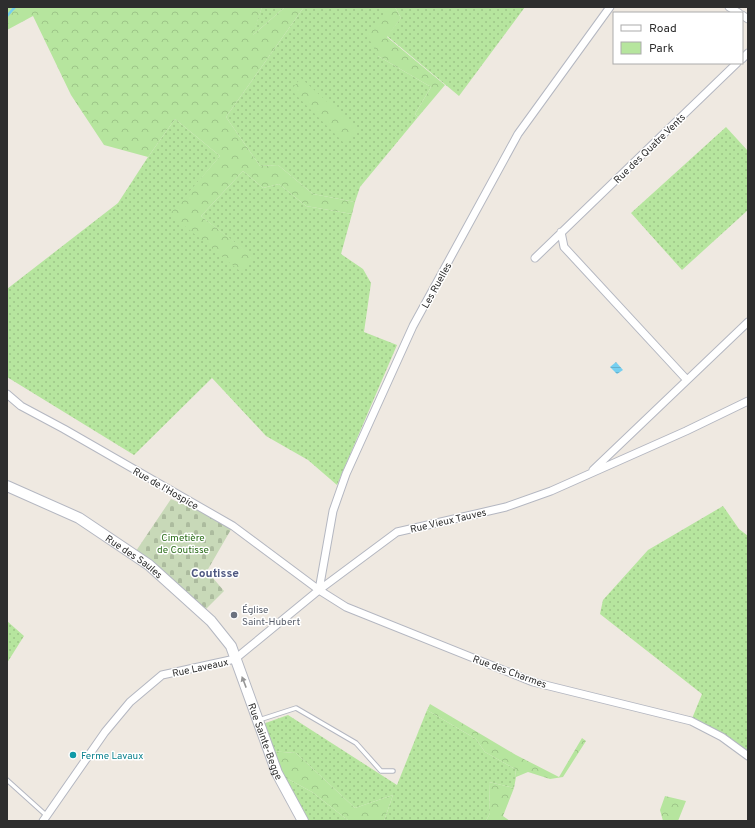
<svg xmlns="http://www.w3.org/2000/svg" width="755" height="828" viewBox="0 0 755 828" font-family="Overpass,sans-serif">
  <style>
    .green { fill: url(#green-dots) }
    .forest { fill: url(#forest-crowns) }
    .cemetery { fill: url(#cemetery-stones) }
    .water { fill: url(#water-rules) }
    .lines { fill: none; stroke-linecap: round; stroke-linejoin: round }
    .stream { stroke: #75cff0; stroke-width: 2.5 }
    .lane-casing { stroke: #b4b7c1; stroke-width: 5.5 }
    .street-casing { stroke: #b4b7c1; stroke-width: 9 }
    .secondary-casing { stroke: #b4b7c1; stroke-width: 12 }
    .lane { stroke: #fff; stroke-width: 3.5 }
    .street { stroke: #fff; stroke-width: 7 }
    .secondary { stroke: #fff; stroke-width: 10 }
    .oneway { fill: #969696 }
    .worship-dot { fill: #6b7280; stroke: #fff; stroke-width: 1.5 }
    .culture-dot { fill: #0f9aa8; stroke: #fff; stroke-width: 1.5 }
    .labels { text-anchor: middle; stroke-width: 3; stroke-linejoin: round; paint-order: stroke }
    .street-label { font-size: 10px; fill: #2e2e2e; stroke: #fff }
    .park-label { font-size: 10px; fill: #2c6e1b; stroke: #fff }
    .worship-label { font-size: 10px; fill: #5b616d; stroke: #fff; text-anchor: start }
    .culture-label { font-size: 10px; fill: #0d838f; stroke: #fff; text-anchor: start }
    .quarter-label { font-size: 12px; font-weight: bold; fill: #4d5680; stroke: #fff }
  </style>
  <defs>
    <pattern id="green-dots" width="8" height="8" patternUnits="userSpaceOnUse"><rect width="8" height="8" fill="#b6e59e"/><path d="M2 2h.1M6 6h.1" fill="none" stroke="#9dc588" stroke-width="1.8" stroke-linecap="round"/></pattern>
    <pattern id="forest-crowns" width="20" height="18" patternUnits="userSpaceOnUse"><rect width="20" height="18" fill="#b6e59e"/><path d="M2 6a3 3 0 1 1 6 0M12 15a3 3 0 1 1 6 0" fill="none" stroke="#9dc588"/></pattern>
    <pattern id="cemetery-stones" width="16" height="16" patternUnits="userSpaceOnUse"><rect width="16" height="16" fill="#c8d9b8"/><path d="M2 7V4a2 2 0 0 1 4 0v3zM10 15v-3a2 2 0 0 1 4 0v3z" fill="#acbb9e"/></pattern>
    <pattern id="water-rules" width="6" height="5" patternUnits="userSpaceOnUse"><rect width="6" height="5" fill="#75cff0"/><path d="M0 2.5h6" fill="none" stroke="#66b2ce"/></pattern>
  </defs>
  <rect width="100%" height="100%" fill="#efe9e1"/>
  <path class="green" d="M262,7H285L252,36Z
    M304,7H378L386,13L378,56L431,87L415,114L418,117L360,187L355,202L313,194L278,165L260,166L226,117Z
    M395,7H525L459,96L387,36L401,18Z
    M175,119L220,156L171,214L253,257L201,216L243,171L263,188L279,184L306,206L352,214L341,254L363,269L371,283L364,332L397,345L337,485L308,460L266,436L212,378L134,455L7,377V289L118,203L148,157Z
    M726,127L748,151V210L682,270L631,213Z
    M723,506L739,529L748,536V756L691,721L702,694L600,614L603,600L648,550Z
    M7,621L24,636L7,663Z
    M427,710L476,739L485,752L515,769L516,777L514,788L489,782L490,813L486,821H384L393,795L355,808L296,753L269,751L260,725L288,715L397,785Z
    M277,773L312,792L349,821H303Z"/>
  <path class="forest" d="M7,7H262L253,35L285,7H304L226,117L260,166L278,165L313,194L355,202L352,214L306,206L279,184L263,188L243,171L201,216L254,257L241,272L170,214L220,156L175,119L148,157L104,145L71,95L33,16L7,30Z
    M378,7H395L401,18L387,37L445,85L418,117L415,114L431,87L378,56L367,35L385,14Z
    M301,78L358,130L345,144L291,90Z
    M430,704L516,755L559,777L582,738L586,741L563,777L550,779L528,772L516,777L515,769L485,752L476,739L427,710Z
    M269,751L296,753L355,808L393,795L384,821H349L312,792L277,773Z
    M489,782L514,788L503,816L510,821H486L490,813Z
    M665,796L686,801L678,821H663L660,810Z"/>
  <path class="cemetery" d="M171,499L233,526L207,571L224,591L205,610L136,551Z"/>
  <path class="water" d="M616,362L623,370L617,374L610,367Z"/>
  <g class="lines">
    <path class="stream" d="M7,16L15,7"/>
    <g class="lane-casing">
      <path id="lane" d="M259,720L296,708L356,743L381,771H393
        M7,780L47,816"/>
    </g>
    <g class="street-casing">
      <path id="street" d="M729,7L739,13
        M742,15L748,19
        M742,59L748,53
        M561,232L564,247L687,380
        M535,258L737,63
        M7,394L21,406L64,429L233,526L319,590L346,607L533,682L691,721L722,737L748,756
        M593,470L748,322
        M319,590L333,511L346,474L413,326L518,134L610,7
        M43,821L105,732L130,702L162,675L235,659L319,590L397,532L506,507L551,491L686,431L748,401"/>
    </g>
    <g class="secondary-casing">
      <g id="secondary">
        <path id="s1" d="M7,486L79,518L149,565L211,621L231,646L277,773L303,821"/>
      </g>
    </g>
    <use href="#lane" class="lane"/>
    <use href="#street" class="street"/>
    <use href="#secondary" class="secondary"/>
  </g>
  <defs><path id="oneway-solid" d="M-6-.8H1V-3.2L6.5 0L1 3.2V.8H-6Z"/></defs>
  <use class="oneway" href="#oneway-solid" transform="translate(244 682) rotate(-111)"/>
  <circle class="worship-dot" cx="234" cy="615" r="4"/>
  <circle class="culture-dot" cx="73" cy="755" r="4"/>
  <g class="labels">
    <g class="street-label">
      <text transform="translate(649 148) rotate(-44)" y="4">Rue des Quatre Vents</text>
      <text transform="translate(436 285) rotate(-61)" y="4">Les Ruelles</text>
      <text transform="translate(166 488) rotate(30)" y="4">Rue de l'Hospice</text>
      <text transform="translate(448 520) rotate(-13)" y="4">Rue Vieux Tauves</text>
      <text dy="4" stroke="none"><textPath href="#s1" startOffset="146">Rue des Saules</textPath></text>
      <text transform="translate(200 667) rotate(-12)" y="4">Rue Laveaux</text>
      <text transform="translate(510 671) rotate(20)" y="4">Rue des Charmes</text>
      <text dy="4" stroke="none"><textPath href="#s1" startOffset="380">Rue Sainte-Begge</textPath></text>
    </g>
    <g class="park-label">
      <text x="183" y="541">Cimetière<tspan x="183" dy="12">de Coutisse</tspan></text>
    </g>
    <g class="worship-label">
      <text x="242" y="613">Église<tspan x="242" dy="12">Saint-Hubert</tspan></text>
    </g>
    <g class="culture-label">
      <text x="81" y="759">Ferme Lavaux</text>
    </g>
    <g class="quarter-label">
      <text x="215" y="577">Coutisse</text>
    </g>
  </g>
  <rect width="755" height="828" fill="none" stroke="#2e2e2e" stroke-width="16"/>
  <rect x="613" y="12" width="130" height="52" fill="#ffffff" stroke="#ababab"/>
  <rect x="621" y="25" width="20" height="6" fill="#ffffff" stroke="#ababab"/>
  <text x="649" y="32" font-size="12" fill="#2e2e2e">Road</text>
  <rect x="621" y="42" width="20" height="12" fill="#b6e59e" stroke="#ababab"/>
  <text x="649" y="52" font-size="12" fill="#2e2e2e">Park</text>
</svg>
